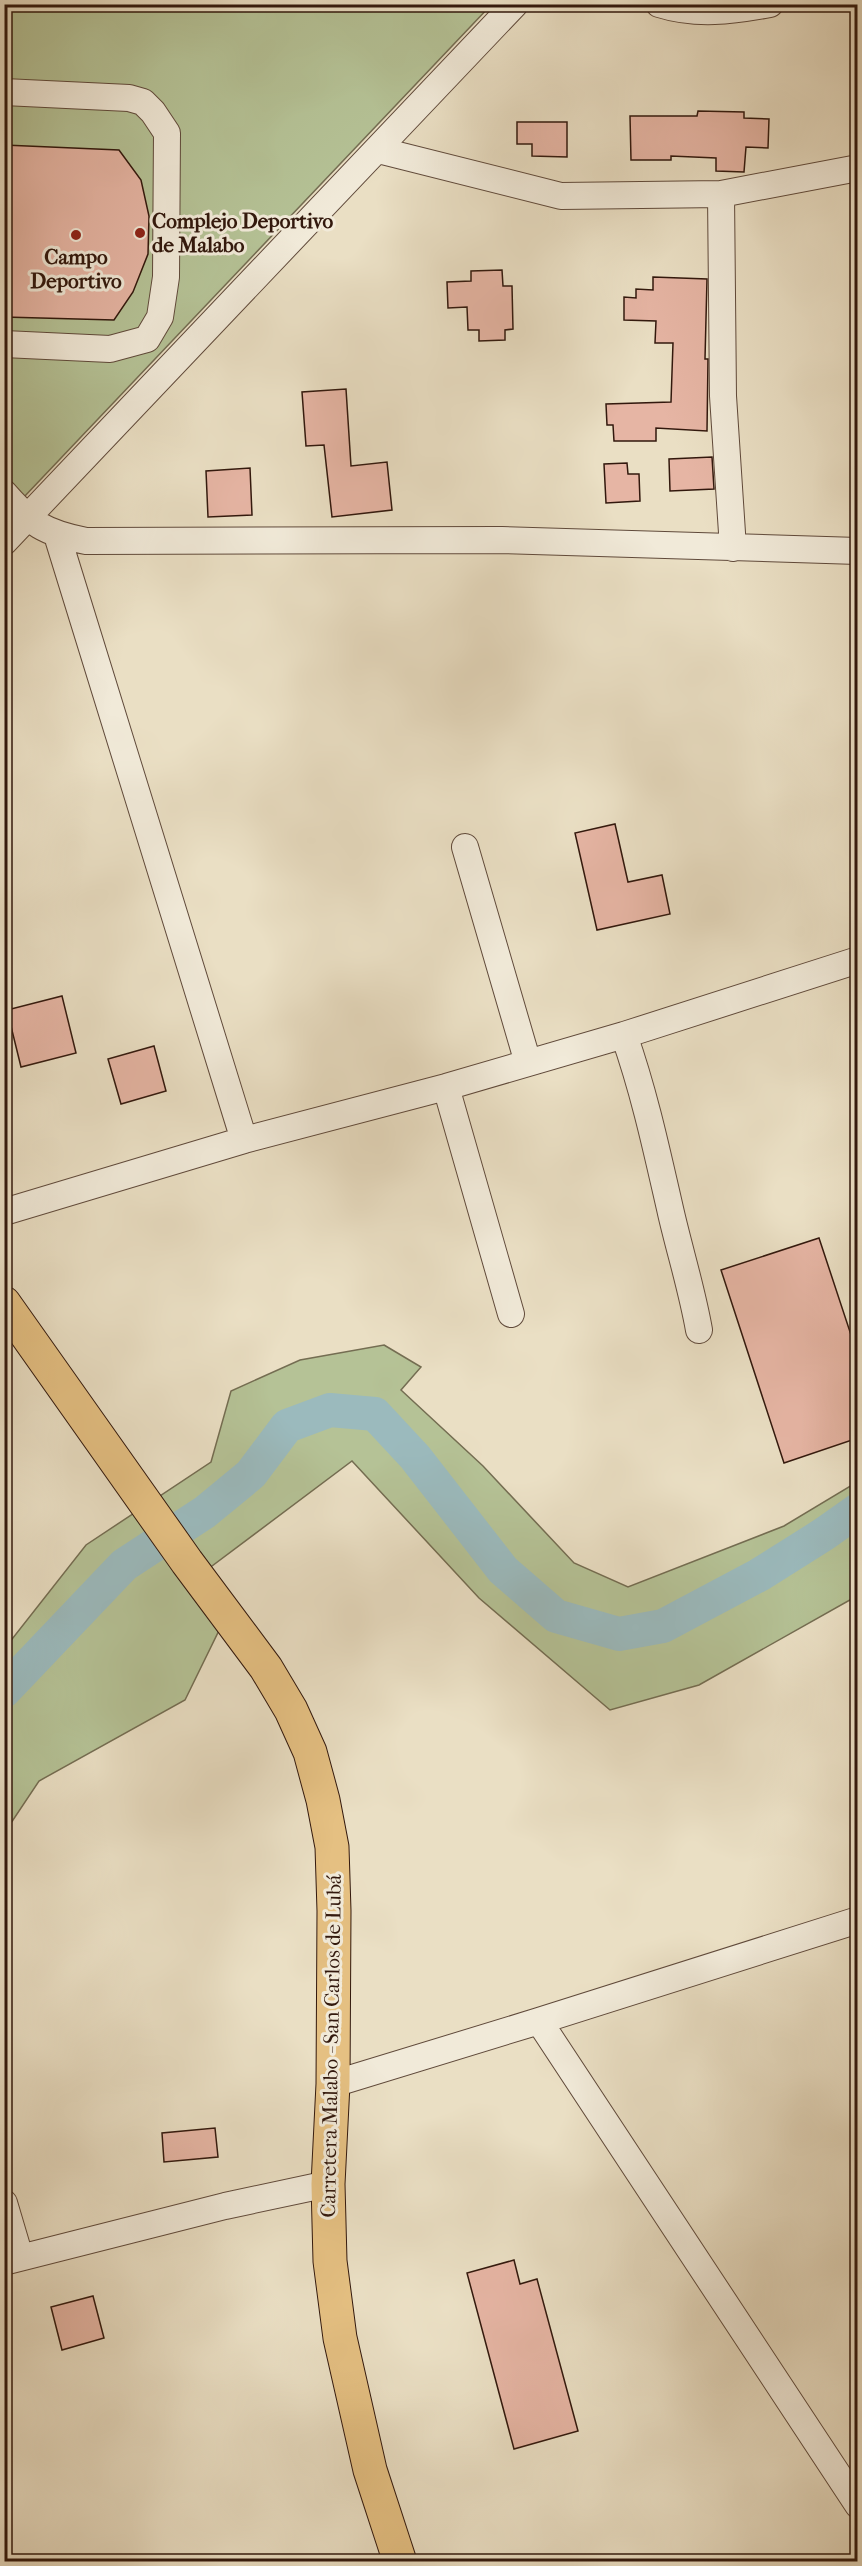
<svg xmlns="http://www.w3.org/2000/svg" width="862" height="2566" viewBox="0 0 862 2566" font-family="'IM FELL French Canon',serif">
  <style>
    .green { fill: #b5c296; stroke: #746d52; stroke-width: 1.5 }
    .lines { fill: none; stroke-linecap: round; stroke-linejoin: round }
    .river { stroke: #9bbabd; stroke-width: 34 }
    .building { fill: #e6b5a4; stroke: #32180d; stroke-width: 1.5 }
    .minor-casing { stroke: #604a3b; stroke-width: 28 }
    .major-casing { stroke: #32180d; stroke-width: 35 }
    .minor { stroke: #f1ead9; stroke-width: 26 }
    .major { stroke: #e5c082; stroke-width: 33 }
    .poi-dot { fill: #8f2418; stroke: #f1ead9; stroke-width: 2 }
    .labels { text-anchor: middle; stroke-width: 6; stroke-linejoin: round; paint-order: stroke }
    .poi-label { font-size: 21px; font-weight: bold; fill: #32180d; stroke: #f1ead9; text-anchor: start }
    .street-label { font-size: 21px; fill: #32180d; stroke: #f1ead9 }
  </style>
  <rect width="100%" height="100%" fill="#eadfc4"/>
  <filter id="stains"><feTurbulence type="fractalNoise" baseFrequency=".00333" numOctaves="4"/><feColorMatrix values="0 0 0 0 .2 0 0 0 0 .09 0 0 0 0 .02 0 0 0 .5 -.17"/></filter>
  <radialGradient id="worn" r=".72"><stop offset=".6" stop-color="#630" stop-opacity="0"/><stop offset="1" stop-color="#630" stop-opacity=".3"/></radialGradient>
  <path class="green" d="M5,5H491L5,517Z
    M384,1345L421,1367L401,1390L483,1466L574,1563L628,1587L784,1526L857,1482V1596L699,1685L610,1710L479,1598L352,1461L196,1578L227,1614L185,1700L39,1781L5,1832V1648L86,1545L211,1462L231,1391L300,1360Z"/>
  <g class="lines">
    <path class="river" d="M4,1691L124,1565L205,1512L251,1474L287,1426L330,1410L375,1414L415,1457L503,1570L556,1616L619,1634L663,1626L759,1575L824,1534L858,1510"/>
  </g>
  <path class="building" d="M698,111L744,112V118L769,119L768,148L746,147L744,172L716,171V158L671,156V160H631L630,116H697Z
    M517,122H567V157L532,156V144H517Z
    M4,145L119,150L141,180L149,216L148,254L133,292L114,320L4,317Z
    M502,270L503,286H512L513,329L505,330V340L479,341V330H468L467,307L448,308L447,282L471,281V271Z
    M653,277L707,279L705,359H708L707,431L656,428V441H614L613,425H607L606,404L671,402L673,343H655L656,321L624,320V297L636,298V289L653,290Z
    M346,389L351,466L387,462L392,510L332,517L324,445L306,446L302,392Z
    M712,457L714,489L670,491L669,459Z
    M627,463L628,474H639L640,501L606,503L604,464Z
    M250,468L252,515L208,517L206,471Z
    M615,824L628,882L662,875L670,914L597,930L575,833Z
    M62,996L76,1053L21,1067L7,1010Z
    M154,1046L166,1091L121,1104L108,1059Z
    M819,1238L858,1356V1438L784,1463L721,1270Z
    M215,2128L218,2157L164,2162L162,2133Z
    M514,2260L520,2284L537,2279L578,2431L514,2449L467,2273Z
    M93,2296L104,2338L62,2350L51,2307Z"/>
  <g class="lines">
    <g class="minor-casing">
      <path id="minor" d="M659,4C697,16 732,11 770,4
        M4,92L129,98L143,102L153,112L167,133L166,277L160,317L147,339L110,349L4,344
        M378,150L561,196L721,194L858,168
        M721,194L723,396L733,548
        M4,493C31,524 45,533 86,541L502,540L858,551
        M57,535L244,1140
        M4,542L515,4
        M465,847L528,1063
        M624,1035C645,1095 657,1152 671,1213C680,1252 692,1290 699,1330
        M446,1087L511,1314
        M4,1212L244,1140L446,1087L624,1035L858,960
        M539,2021L858,2505
        M333,2084L539,2021L858,1920
        M4,2203L20,2257
        M4,2262L225,2206L328,2184"/>
    </g>
    <g class="major-casing">
      <path id="major" d="M4,1303L187,1562L266,1668L291,1710L310,1752L323,1800L332,1847L334,1911L333,2084L328,2184L330,2261L340,2338L370,2470L400,2562"/>
    </g>
    <use href="#minor" class="minor"/>
    <use href="#major" class="major"/>
  </g>
  <g class="poi-dot">
    <circle cx="140" cy="233" r="6"/>
    <circle cx="76" cy="235" r="6"/>
  </g>
  <g class="labels">
    <g class="poi-label">
      <text x="152" y="228">Complejo Deportivo<tspan x="152" dy="24">de Malabo</tspan></text>
      <text x="76" y="264" text-anchor="middle">Campo<tspan x="76" dy="24">Deportivo</tspan></text>
    </g>
    <g class="street-label">
      <text transform="translate(331 2046) rotate(-89)" y="7">Carretera Malabo - San Carlos de Lubá</text>
    </g>
  </g>
  <rect width="862" height="2566" fill="none" stroke="#eadfc4" stroke-width="24"/>
  <rect x="6" y="6" width="850" height="2554" fill="none" stroke="#32180d" stroke-width="3"/>
  <rect x="12" y="12" width="838" height="2542" fill="none" stroke="#32180d" stroke-width="1.5"/>
  <rect width="100%" height="100%" filter="url(#stains)"/>
  <rect width="100%" height="100%" fill="url(#worn)"/>
</svg>
